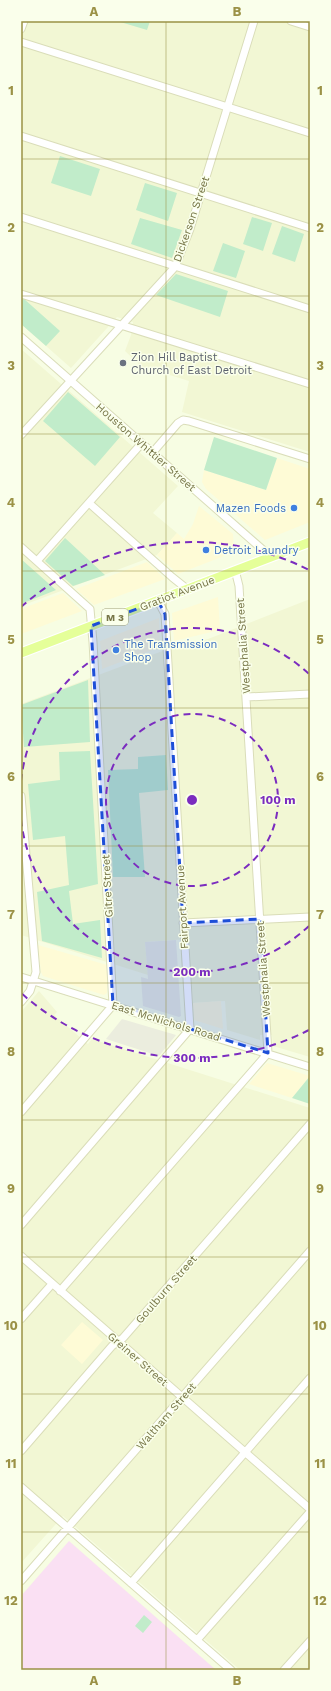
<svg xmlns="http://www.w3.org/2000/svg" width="331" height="1691" viewBox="0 0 331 1691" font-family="'Work Sans',sans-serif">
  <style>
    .residential { fill: #f2f7d4 }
    .commercial { fill: #fefbd6 }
    .industrial { fill: #ebedde }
    .education { fill: #fae0f3 }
    .green { fill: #c1ecca }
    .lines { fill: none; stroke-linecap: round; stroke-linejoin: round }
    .minor-casing { stroke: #daddb9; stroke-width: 9 }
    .major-casing { stroke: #fff; stroke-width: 11 }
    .minor { stroke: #fff; stroke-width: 7 }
    .major { stroke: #e5ff99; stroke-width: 9 }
    .marked { fill: #1d4ed8; fill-opacity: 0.2; stroke: #1d4ed8; stroke-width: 3; stroke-dasharray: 8 5; stroke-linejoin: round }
    .grid { fill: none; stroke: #9b9246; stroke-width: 1; stroke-opacity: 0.55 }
    .ring { fill: none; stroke: #7b2cbf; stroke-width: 2; stroke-dasharray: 7 5 }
    .worship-dot { fill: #6b7280; stroke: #faffeb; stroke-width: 1.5 }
    .shop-dot { fill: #3f7fe0; stroke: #faffeb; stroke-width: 1.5 }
    .labels { text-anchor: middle; stroke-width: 3; stroke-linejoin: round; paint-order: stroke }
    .shield { fill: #faffeb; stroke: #9e9f79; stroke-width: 1 }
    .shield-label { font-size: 10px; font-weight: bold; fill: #777648 }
    .street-label { font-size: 11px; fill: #777648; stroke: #faffeb }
    .worship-label { font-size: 11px; fill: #5b616d; stroke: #faffeb; text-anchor: start }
    .shop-label { font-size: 11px; fill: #366cbe; stroke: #faffeb; text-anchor: start }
    .centre { fill: #7b2cbf; stroke: #faffeb; stroke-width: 2 }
    .ring-label { font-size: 12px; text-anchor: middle; font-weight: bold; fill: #7b2cbf; stroke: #faffeb; stroke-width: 3; stroke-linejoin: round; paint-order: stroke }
    .neatline { fill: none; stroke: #9b9246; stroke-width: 1.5 }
    .grid-label { font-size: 13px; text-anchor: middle; font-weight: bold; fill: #9b9246 }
  </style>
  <rect width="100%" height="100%" fill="#f7fde3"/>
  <path class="residential" d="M21,21H310V452L182,412L189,381L141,366L125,351L131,335L133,322L117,317L71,368L21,324Z
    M21,349L178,486L153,513L177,533L157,555L21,606Z
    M310,599V1057L273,1046L272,1035H260V1040L227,1030L225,1001L193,1003L189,939L145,942L148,975L21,935V704L173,647L208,639Z
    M39,991L57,1012L54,1015L88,1044L92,1039L310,1108V1670H240L63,1516L21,1563V1012Z"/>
  <path class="commercial" d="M277,458L310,469V522L265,540L206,489L202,482L204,470L266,490Z
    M199,506L233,534L234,552L178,574L157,555L177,533L184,539L193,524Z
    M147,562L165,579L94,605L76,589Z
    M63,593L82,611L21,634V609Z
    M218,597L220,630L174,641L172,613Z
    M159,618L160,647L102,669L100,641Z
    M38,945L107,965V993L104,995L43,976L41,972Z
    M221,1001L223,1029L194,1020L193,1003Z
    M267,1063L310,1076L292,1098L249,1084Z
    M82,1322L103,1340L82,1364L61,1345Z"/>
  <path class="industrial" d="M176,940L181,1016L179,1017L143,1006L141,977L148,979L145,942Z
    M122,1019L176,1035L159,1056L106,1039Z"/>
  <path class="education" d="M69,1541L216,1670H21V1596Z"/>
  <path class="green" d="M117,21H150L147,30Z
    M60,156L100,169L91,196L51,183Z
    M145,183L177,193L168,221L136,210Z
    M252,217L272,223L263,251L243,244Z
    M140,218L182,230L172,258L131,244Z
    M282,226L304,234L295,262L272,254Z
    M223,243L245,251L236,278L213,271Z
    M176,274L228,291L220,317L156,295Z
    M23,298L60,331L46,346L21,324V301Z
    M68,392L120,437L95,466L43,421Z
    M214,437L277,458L266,490L204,470Z
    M65,538L105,575L73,586L45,561Z
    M21,559L56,590L21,604Z
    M88,680L90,742L24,747L21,705Z
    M90,751L98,884L69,891L73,924L100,920L102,958L42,941L37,892L69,885L65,836L33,840L28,784L60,780L59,752Z
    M166,755L168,790L139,793L145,877H113L108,770L138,769V757Z
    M310,1076V1104L292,1098Z
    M144,1615L152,1622L143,1633L135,1626Z"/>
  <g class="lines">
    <g class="minor-casing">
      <path id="minor" d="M291,21L310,27
        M21,29L24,21
        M21,42L310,133
        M21,136L310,228
        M21,217L310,309
        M21,294L310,384
        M21,337L271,557
        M21,435L175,267L190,229L254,21
        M153,452L178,423L183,420L189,421L310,459
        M89,503L172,577L187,589
        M21,547L90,609L93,642L113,1005L21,1112
        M37,561L142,443
        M247,697L310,694
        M21,796L36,972L30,991L21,1002
        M183,923L310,917
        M21,977L310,1067
        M21,1225L190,1029L165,614L158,601
        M21,1256L310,1509
        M60,1291L268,1053L239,586L235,570
        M21,1319L52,1284
        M21,1451L112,1346L123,1338L310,1124
        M21,1487L231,1670
        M21,1581L310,1251
        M131,1583L310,1378
        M197,1640L310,1512
        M284,1670L310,1641"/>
    </g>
    <g class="major-casing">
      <path id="major" d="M21,653L310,542"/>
    </g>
    <use href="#minor" class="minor"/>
    <use href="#major" class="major"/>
  </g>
  <path class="marked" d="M158,601L165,614L183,923L260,919L268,1053L113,1005L91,626Z"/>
  <path class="grid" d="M166,21V1670M21,159H310M21,296H310M21,434H310M21,571H310M21,708H310M21,846H310M21,983H310M21,1120H310M21,1257H310M21,1394H310M21,1532H310"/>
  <g class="ring">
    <circle cx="192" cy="800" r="86"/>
    <path d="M309 926A172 172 0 0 1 21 819M21 781A172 172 0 0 1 309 674"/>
    <path d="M309 1030A258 258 0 0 1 21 993M21 607A258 258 0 0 1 309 570"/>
  </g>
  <circle class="worship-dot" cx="123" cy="363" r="4"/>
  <g class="shop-dot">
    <circle cx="294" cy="508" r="4"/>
    <circle cx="206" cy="550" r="4"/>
    <circle cx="116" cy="650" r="4"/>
  </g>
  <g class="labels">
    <rect class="shield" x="102" y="609" width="26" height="16" rx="3"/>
    <g class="shield-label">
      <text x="115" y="621">M 3</text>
    </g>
    <g class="street-label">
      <text transform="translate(191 219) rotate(-71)" y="4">Dickerson Street</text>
      <text transform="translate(146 447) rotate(41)" y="4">Houston Whittier Street</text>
      <text transform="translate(177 593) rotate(-21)" y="4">Gratiot Avenue</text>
      <text transform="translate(243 646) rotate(-94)" y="4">Westphalia Street</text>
      <text transform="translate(107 886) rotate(-93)" y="4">Gitre Street</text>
      <text transform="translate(182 907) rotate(-93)" y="4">Fairport Avenue</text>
      <text transform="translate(263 969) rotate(-94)" y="4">Westphalia Street</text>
      <text transform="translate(166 1021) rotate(17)" y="4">East McNichols Road</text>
      <text transform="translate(166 1289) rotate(-49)" y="4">Goulburn Street</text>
      <text transform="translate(138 1359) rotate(41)" y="4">Greiner Street</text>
      <text transform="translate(166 1416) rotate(-49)" y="4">Waltham Street</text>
    </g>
    <g class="worship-label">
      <text x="131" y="361">Zion Hill Baptist<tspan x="131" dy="13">Church of East Detroit</tspan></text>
    </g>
    <g class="shop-label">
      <text x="286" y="512" text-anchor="end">Mazen Foods</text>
      <text x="214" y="554">Detroit Laundry</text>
      <text x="124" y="648">The Transmission<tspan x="124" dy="13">Shop</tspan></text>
    </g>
  </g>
  <circle cx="192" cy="800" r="6" class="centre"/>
  <g class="ring-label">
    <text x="278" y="804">100 m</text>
    <text x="192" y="976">200 m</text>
    <text x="192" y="1062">300 m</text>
  </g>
  <rect width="331" height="1691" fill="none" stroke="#faffeb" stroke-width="44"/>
  <rect x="22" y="22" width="287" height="1647" class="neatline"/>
  <g class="grid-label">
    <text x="94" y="16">A</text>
    <text x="237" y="16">B</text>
    <text x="11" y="95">1</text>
    <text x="320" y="95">1</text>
    <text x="11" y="232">2</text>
    <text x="320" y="232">2</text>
    <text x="11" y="370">3</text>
    <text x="320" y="370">3</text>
    <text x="11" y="507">4</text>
    <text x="320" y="507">4</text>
    <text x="11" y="644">5</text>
    <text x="320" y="644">5</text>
    <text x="11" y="781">6</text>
    <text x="320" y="781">6</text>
    <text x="11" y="919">7</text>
    <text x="320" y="919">7</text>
    <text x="11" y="1056">8</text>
    <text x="320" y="1056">8</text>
    <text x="11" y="1193">9</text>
    <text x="320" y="1193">9</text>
    <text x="11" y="1330">10</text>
    <text x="320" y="1330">10</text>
    <text x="11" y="1468">11</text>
    <text x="320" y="1468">11</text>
    <text x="11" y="1605">12</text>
    <text x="320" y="1605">12</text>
    <text x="94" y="1685">A</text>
    <text x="237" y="1685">B</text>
  </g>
</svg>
